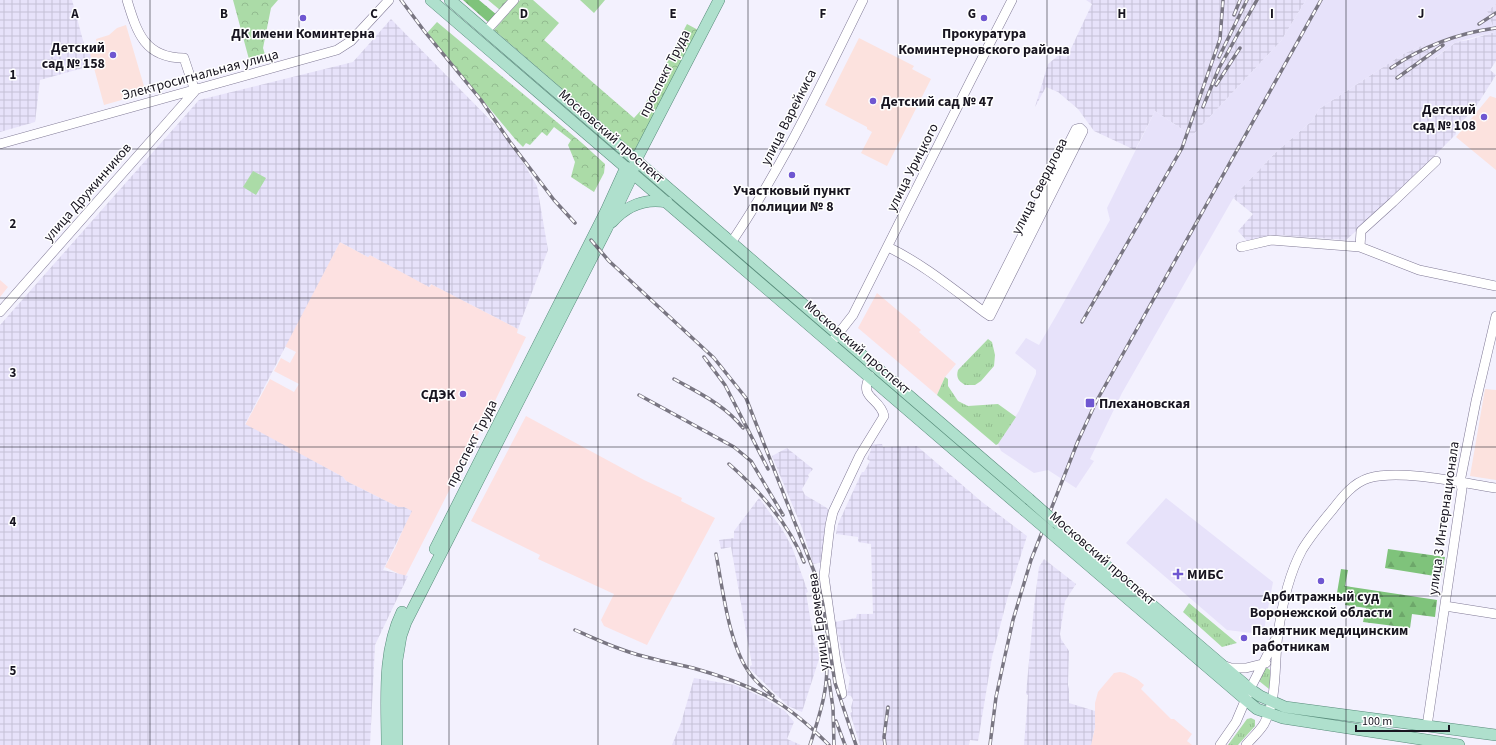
<svg xmlns="http://www.w3.org/2000/svg" width="1496" height="745" viewBox="0 0 1496 745" font-family="'Source Sans 3',sans-serif">
  <style>
    .commercial { fill: #fde1e1 }
    .industrial { fill: url(#industrial-grid) }
    .education { fill: #fce2de }
    .built { fill: #e7e2fa }
    .grass { fill: url(#grass-tufts) }
    .forest { fill: url(#forest-firs) }
    .park { fill: url(#park-crowns) }
    .garden { fill: #abdba7 }
    .lines { fill: none; stroke-linecap: round; stroke-linejoin: round }
    .minor-casing { stroke: #807a96; stroke-width: 10 }
    .major-casing { stroke: #588c7b; stroke-width: 12 }
    .minor { stroke: #fff; stroke-width: 9 }
    .major { stroke: #afe0cd; stroke-width: 11 }
    .rail-casing { stroke: #797682; stroke-width: 3.5 }
    .rail { stroke: #fff; stroke-width: 2; stroke-dasharray: 6; stroke-linecap: butt }
    .major-bridge-casing { stroke: #588c7b; stroke-width: 12; stroke-linecap: butt }
    .major-bridge { stroke: #afe0cd; stroke-width: 11 }
    .grid { fill: none; stroke: #181520; stroke-width: 1; stroke-opacity: 0.55 }
    .poi-dot { fill: #6f57d1; stroke: #fff; stroke-width: 1.5 }
    .labels { text-anchor: middle; stroke-width: 3; stroke-linejoin: round; paint-order: stroke }
    .poi-label { font-size: 14px; font-weight: bold; fill: #181520; stroke: #fff }
    .street-label { font-size: 14px; fill: #181520; stroke: #fff }
    .grid-label { font-size: 13px; text-anchor: middle; font-weight: bold; fill: #181520; stroke: #fff; stroke-width: 3; stroke-linejoin: round; paint-order: stroke }
  </style>
  <defs>
    <pattern id="industrial-grid" width="8" height="8" patternUnits="userSpaceOnUse"><rect width="8" height="8" fill="#e7e2fa"/><path d="M0 4h8M4 0v8" fill="none" stroke="#c5c1d6"/></pattern>
    <pattern id="grass-tufts" width="24" height="20" patternUnits="userSpaceOnUse"><rect width="24" height="20" fill="#abdba7"/><path d="M3 7l-1-3M5 7V3M7 7l1-3M15 17l-1-3M17 17v-4M19 17l1-3" fill="none" stroke="#92bb8f"/></pattern>
    <pattern id="forest-firs" width="22" height="20" patternUnits="userSpaceOnUse"><rect width="22" height="20" fill="#7fc37b"/><path d="M5 1l3.5 6h-7zM16 11l3.5 6h-7z" fill="#6da76a"/></pattern>
    <pattern id="park-crowns" width="20" height="18" patternUnits="userSpaceOnUse"><rect width="20" height="18" fill="#abdba7"/><path d="M2 6a3 3 0 1 1 6 0M12 15a3 3 0 1 1 6 0" fill="none" stroke="#92bb8f"/></pattern>
  </defs>
  <rect width="100%" height="100%" fill="#f3f1fe"/>
  <path class="commercial" d="M340,242L368,257L370,255L430,287L431,284L518,329L517,333L526,337L495,401L405,577L385,567L395,548L411,511L404,507H398L346,481L343,477L245,425L270,379L294,392L299,384L274,371L281,358L290,363L296,352L284,346Z
    M0,280L8,287L0,297Z
    M877,293L921,330L919,332L956,364L945,377L937,395L858,328Z
    M526,416L644,480L682,498L681,501L715,518L647,645L604,626L601,620L614,594L538,559L540,555L471,521Z
    M1120,672L1125,673L1137,679L1144,685L1141,689L1171,719H1174L1192,734L1187,741L1192,745H1091L1095,727V703L1098,692L1114,673Z"/>
  <path class="industrial" d="M0,0H72L84,44L88,46L94,65L40,80L35,122L0,132Z
    M1086,0H1306L1281,41L1192,136L1155,111L1135,150L1094,131L1078,109L1058,92L1046,87L1035,107L1048,64L1059,55L1067,57L1092,4Z
    M1496,4V61L1490,70L1496,75L1477,105L1455,130L1456,134L1388,203L1346,240L1277,235L1247,241L1238,231L1253,214L1233,198L1235,195L1276,152L1312,121L1319,109L1403,54L1425,44L1434,59L1456,42L1469,40L1495,32L1487,11Z
    M391,19L509,139L537,186L548,250L518,329L431,284L429,287L370,255L368,257L340,242L245,424L343,477L346,481L398,507H404L412,511L383,570L408,576L375,645L370,745H0V325L199,100L353,62Z
    M882,444L883,447L917,446L982,502L1027,536L1008,596L992,657L978,741L970,740L969,745H860L850,713L852,712L851,707L853,700L851,696L847,695L850,677L847,673L835,622L856,618L857,614H873L871,544L858,542V537L836,534L838,524L862,472H864L870,461L867,459L871,450V445Z
    M787,448L813,469L808,475L809,477L802,489L805,495L827,508L829,512L826,519L823,562L813,564L802,528L772,456Z
    M759,498L782,529L792,547L808,592L806,593L815,647L821,648L820,656L802,712L788,706L750,669V666L752,665L731,547L721,549L719,540L734,538V531Z
    M1044,559L1076,584L1065,601L1060,634L1061,639L1069,651L1068,685L1069,689V703L1095,711V727L1091,745H1024L1028,695L1026,694L1034,607L1039,567Z
    M694,678L735,685L762,697L785,711L794,722L787,739L801,745H672L681,723Z"/>
  <path class="education" d="M126,25L146,93L104,105L88,46L97,43L96,39L109,35L117,28Z
    M859,38L914,66L912,69L931,79L887,166L861,153L872,132L867,129V127L825,105Z
    M1490,96L1496,98V170L1456,137Z
    M1485,389L1496,390V480L1470,476Z"/>
  <path class="built" d="M1306,0H1496V4L1487,11L1495,32L1456,42L1433,59L1425,44L1403,54L1319,109L1312,121L1276,152L1235,195L1122,393L1090,459L1094,461L1076,488L1048,470L1034,473L1001,451L998,444L1019,411L1036,374V370L1015,353L1026,338L1039,345L1056,316L1110,220L1107,208L1155,111L1192,136L1281,41Z
    M1166,498L1273,582L1264,630L1260,634L1227,630L1126,543Z"/>
  <path class="grass" d="M988,339L992,342L995,355L994,366L981,381L975,385H965C958,381 956,377 958,370Z
    M945,377L948,379V386L958,401L968,406L998,404L1016,417L998,444L996,445L937,395Z
    M1189,603L1237,643L1222,647L1183,612Z
    M1266,667L1270,670V683L1269,689L1259,681Z
    M1251,718L1255,720V726L1238,745H1228L1247,719Z"/>
  <path class="forest" d="M463,0H479L497,15L489,23Z
    M1388,549L1445,557L1441,577L1385,568Z
    M1341,569L1348,570L1345,586L1437,600L1435,617L1412,614L1410,628L1363,622L1366,608L1345,605L1347,595L1337,593Z"/>
  <path class="park" d="M233,0H278L271,8L263,48L266,58L250,63Z
    M488,0H510L500,10Z
    M520,0H533L559,23L544,40L634,118L643,108L687,24L700,31L634,151L494,30Z
    M437,22L582,143L605,164L604,173L594,192L571,177L575,162L568,145L571,140L554,127L547,136L542,132L530,145L526,143L523,147L515,139L427,33Z"/>
  <path class="garden" d="M580,0H605L594,13Z
    M253,171L266,178L256,195L243,187Z"/>
  <g class="lines">
    <g class="minor-casing">
      <path id="minor" d="M127,0C137,33 145,58 184,58L195,91
        M486,31L514,0
        M0,144L337,50L351,41L389,0
        M731,243C783,166 822,83 863,0
        M888,247C923,264 953,289 984,312L990,316L1083,131L1080,128L1076,129L984,312
        M1241,247L1271,240L1360,247L1419,270L1496,286
        M1360,247L1361,231L1393,202L1436,161
        M0,312L195,91
        M831,343L853,315L971,80L1012,0
        M1445,606L1496,614
        M1222,665L1231,668H1246L1266,663
        M842,694L836,662L824,576L830,525L833,512L860,455L884,416C880,397 858,399 870,376
        M1427,726L1462,489L1460,482L1476,401L1496,316
        M1220,745L1236,722L1250,689L1275,640
        M1246,745C1252,738 1259,732 1264,724C1278,698 1274,663 1278,634C1282,605 1288,576 1302,550C1311,535 1322,522 1333,509C1343,496 1353,483 1369,478C1401,469 1463,483 1496,488"/>
    </g>
    <g class="major-casing">
      <path id="major" d="M431,0L1024,510
        M450,0L1029,499
        M612,222C626,206 645,198 667,202
        M1055,522L1250,689L1260,696L1285,707L1496,735
        M1051,533L1246,700L1257,709L1283,718L1459,745
        M435,549L606,211L626,167
        M387,745C387,701 382,653 402,612
        M397,745V660L401,636L406,622L607,228L630,180L636,160L719,0"/>
    </g>
    <use href="#minor" class="minor"/>
    <use href="#major" class="major"/>
    <g class="rail-casing">
      <path id="rail" d="M401,0L425,32L481,100L510,142L554,200L575,223
        M1234,15L1240,0
        M1479,24L1496,13
        M1219,57L1247,0
        M1391,68C1422,47 1459,33 1496,28
        M1397,78L1443,45
        M1216,85L1240,48
        M1203,107L1219,68L1257,0
        M591,240L609,261L714,358L746,398L817,579L823,605L835,683L856,745
        M1082,322L1182,148L1220,39L1223,0
        M704,357L725,385L768,469
        M674,379C699,393 725,405 743,428
        M639,395L734,447L751,461L783,515
        M729,464C760,491 789,524 804,562
        M716,554C723,590 729,647 751,675C757,683 766,690 773,696
        M575,630C593,638 610,646 629,652C650,659 672,663 693,668C718,675 744,684 767,696C790,708 811,727 829,745
        M829,680L833,708L834,745
        M836,721L845,745
        M810,745C819,717 830,686 826,655
        M885,745L884,737L888,707
        M990,745L996,697L1004,660L1013,620L1031,560L1078,441L1096,402L1321,0"/>
    </g>
    <use href="#rail" class="rail"/>
    <g class="major-bridge-casing">
      <path id="major-bridge" d="M1029,499L1055,522
        M1024,510L1051,533"/>
    </g>
    <use href="#major-bridge" class="major-bridge"/>
  </g>
  <path class="grid" d="M150,0V745M299,0V745M449,0V745M598,0V745M748,0V745M898,0V745M1047,0V745M1197,0V745M1346,0V745M0,149H1496M0,298H1496M0,447H1496M0,596H1496"/>
  <g class="poi-dot">
    <circle cx="303" cy="18" r="4"/>
    <circle cx="984" cy="18" r="4"/>
    <circle cx="113" cy="55" r="4"/>
    <circle cx="873" cy="101" r="4"/>
    <circle cx="1484" cy="117" r="4"/>
    <circle cx="792" cy="175" r="4"/>
    <circle cx="463" cy="394" r="4"/>
    <rect x="1085" y="398" width="10" height="10" rx="2"/>
    <path d="M1176 568h4v4h4v4h-4v4h-4v-4h-4v-4h4z"/>
    <circle cx="1321" cy="581" r="4"/>
    <circle cx="1244" cy="638" r="4"/>
  </g>
  <g class="labels">
    <g class="poi-label">
      <text x="303" y="38">ДК имени Коминтерна</text>
      <text x="984" y="38">Прокуратура<tspan x="984" dy="16">Коминтерновского района</tspan></text>
      <text x="105" y="52" text-anchor="end">Детский<tspan x="105" dy="16">сад № 158</tspan></text>
      <text x="881" y="106" text-anchor="start">Детский сад № 47</text>
      <text x="1476" y="114" text-anchor="end">Детский<tspan x="1476" dy="16">сад № 108</tspan></text>
      <text x="792" y="195">Участковый пункт<tspan x="792" dy="16">полиции № 8</tspan></text>
      <text x="455" y="399" text-anchor="end">СДЭК</text>
      <text x="1099" y="408" text-anchor="start">Плехановская</text>
      <text x="1187" y="579" text-anchor="start">МИБС</text>
      <text x="1321" y="601">Арбитражный суд<tspan x="1321" dy="16">Воронежской области</tspan></text>
      <text x="1252" y="635" text-anchor="start">Памятник медицинским<tspan x="1252" dy="16">работникам</tspan></text>
    </g>
    <g class="street-label">
      <text transform="translate(664 73) rotate(-63)" y="5">проспект Труда</text>
      <text transform="translate(200 74) rotate(-15)" y="5">Электросигнальная улица</text>
      <text transform="translate(788 117) rotate(-63)" y="5">улица Варейкиса</text>
      <text transform="translate(612 136) rotate(41)" y="5">Московский проспект</text>
      <text transform="translate(912 167) rotate(-63)" y="5">улица Урицкого</text>
      <text transform="translate(1039 186) rotate(-63)" y="5">улица Свердлова</text>
      <text transform="translate(87 192) rotate(-49)" y="5">улица Дружинников</text>
      <text transform="translate(858 347) rotate(41)" y="5">Московский проспект</text>
      <text transform="translate(471 443) rotate(-63)" y="5">проспект Труда</text>
      <text transform="translate(1443 518) rotate(-82)" y="5">улица 3 Интернационала</text>
      <text transform="translate(1103 558) rotate(41)" y="5">Московский проспект</text>
      <text transform="translate(818 622) rotate(-97)" y="5">улица Еремеева</text>
    </g>
  </g>
  <g class="grid-label">
    <text x="75" y="18">A</text>
    <text x="224" y="18">B</text>
    <text x="374" y="18">C</text>
    <text x="524" y="18">D</text>
    <text x="673" y="18">E</text>
    <text x="823" y="18">F</text>
    <text x="972" y="18">G</text>
    <text x="1122" y="18">H</text>
    <text x="1272" y="18">I</text>
    <text x="1421" y="18">J</text>
    <text x="13" y="79">1</text>
    <text x="13" y="228">2</text>
    <text x="13" y="377">3</text>
    <text x="13" y="526">4</text>
    <text x="13" y="675">5</text>
  </g>
  <path d="M1356 725v6h93v-6" fill="none" stroke="#181520" stroke-width="2"/>
  <text x="1362" y="725" font-size="12" fill="#181520" stroke="#ffffff" stroke-width="3" paint-order="stroke">100 m</text>
</svg>
